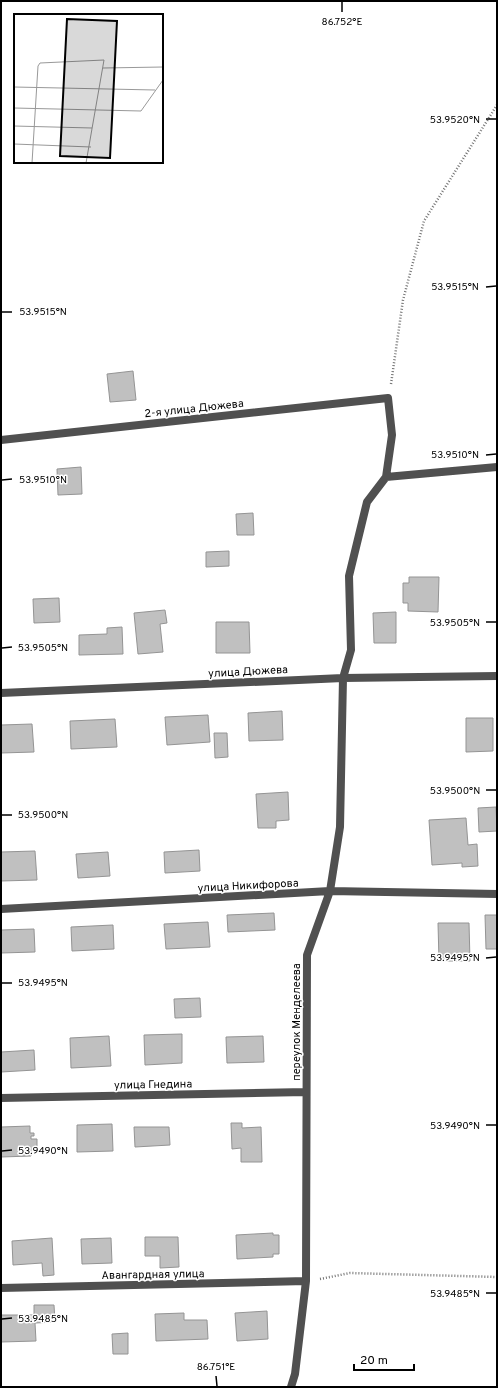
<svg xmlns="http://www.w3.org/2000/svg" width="498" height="1388" viewBox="0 0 498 1388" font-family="Overpass,sans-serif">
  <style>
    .building { fill: #c0c0c0; stroke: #949494 }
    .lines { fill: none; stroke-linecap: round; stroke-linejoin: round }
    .path { stroke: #727272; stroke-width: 2.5; stroke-dasharray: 1 2; stroke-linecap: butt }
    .minor { stroke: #505050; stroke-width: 8 }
    .ticks { fill: none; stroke: #000; stroke-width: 1.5 }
    .labels { text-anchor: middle; stroke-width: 3; stroke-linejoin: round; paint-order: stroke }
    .street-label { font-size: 11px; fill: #000; stroke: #fff }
    .inset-road { fill: none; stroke: #999; stroke-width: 1 }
    .view { fill: #000; fill-opacity: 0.15; stroke: #000; stroke-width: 2 }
    .inset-edge { fill: none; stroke: #000; stroke-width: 2 }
    .ticks-label { font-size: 10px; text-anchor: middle; fill: #000; stroke: #fff; stroke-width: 3; stroke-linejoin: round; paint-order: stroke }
  </style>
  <rect width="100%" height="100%" fill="#fff"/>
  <path class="building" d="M133,371L136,400L110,402L107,374Z
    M81,467L82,494L58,495L57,469Z
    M253,513L254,535H237L236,514Z
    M229,551V566L206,567V552Z
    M409,577H439L438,612L408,611V603H403V583H409Z
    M59,598L60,622L34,623L33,599Z
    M165,610L167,623L160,624L163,652L138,654L134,613Z
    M396,612V643H374L373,613Z
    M216,622H249L250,653H216Z
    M122,627L123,654L79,655V635L107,634V628Z
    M282,711L283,740L249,741L248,713Z
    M208,715L210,742L167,745L165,717Z
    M466,718H493V751L466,752Z
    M115,719L117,747L71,749L70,721Z
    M32,724L34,752L1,753V725Z
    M214,733H227L228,757L215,758Z
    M288,792L289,820L276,821V828H258L256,794Z
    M496,807L497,831L479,832L478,808Z
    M466,818L468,845L477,844L478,866L462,867V863L432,865L429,820Z
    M199,850L200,871L165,873L164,852Z
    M35,851L37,880L1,881V852Z
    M108,852L110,876L78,878L76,854Z
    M274,913L275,930L228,932L227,915Z
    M485,915H497V949H486Z
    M208,922L210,947L166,949L164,924Z
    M438,923H469L470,961H439Z
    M113,925L114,949L72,951L71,927Z
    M34,929L35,952L1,953V930Z
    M200,998L201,1017L175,1018L174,999Z
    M182,1034V1063L145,1065L144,1035Z
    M109,1036L111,1066L71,1068L70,1038Z
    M263,1036L264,1062L227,1063L226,1037Z
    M34,1050L35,1070L1,1072V1052Z
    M231,1123H242V1128L261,1127L262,1162H241V1148L232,1149Z
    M112,1124L113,1151L77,1152V1125Z
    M30,1126V1133H34V1136H31V1139H37V1149H31V1156L1,1157V1127Z
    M134,1127H169L170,1145L135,1147Z
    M273,1233V1235H279V1254H273V1257L237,1259L236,1235Z
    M145,1237H178L179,1267L160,1268V1256H145Z
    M52,1238L54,1275L43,1276L42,1263L13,1265L12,1241Z
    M111,1238L112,1263L82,1264L81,1239Z
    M34,1305H54L55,1322L35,1323L36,1341L1,1342V1315H34Z
    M267,1311L268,1339L237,1341L235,1313Z
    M184,1313V1320H207L208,1339L156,1341L155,1314Z
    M128,1333V1354H113L112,1334Z"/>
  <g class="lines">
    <path class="path" d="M391,384L403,300L424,221L497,105
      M320,1279L350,1273L497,1277"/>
    <path class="minor" d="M1,440L388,398L392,435L386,477L367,502L349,576L351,650L343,678L340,827L330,891L307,955L306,1281L295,1374L291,1387
      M386,477L497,467
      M1,693L343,678L497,676
      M1,909L330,891L497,894
      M1,1098L306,1092
      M1,1288L306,1281"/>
  </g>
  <path class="ticks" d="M342,2V12M486,119H496M486,287L496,286M2,312H12M486,455L496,454M2,480L12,479M486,622H496M2,648L12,647M486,790H496M2,815H12M486,958L496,957M2,983H12M486,1125H496M2,1151L12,1150M486,1293H496M2,1319L12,1318M216,1376L217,1386"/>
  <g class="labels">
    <g class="street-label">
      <text transform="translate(194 408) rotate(-6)" y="4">2-я улица Дюжева</text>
      <text transform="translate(248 671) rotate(-3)" y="4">улица Дюжева</text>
      <text transform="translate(248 885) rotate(-3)" y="4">улица Никифорова</text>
      <text transform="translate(296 1022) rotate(-90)" y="4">переулок Менделеева</text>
      <text transform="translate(153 1084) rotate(-1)" y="4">улица Гнедина</text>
      <text transform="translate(153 1274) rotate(-1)" y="4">Авангардная улица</text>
    </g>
  </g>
  <g transform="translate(14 14)">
    <rect width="149" height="149" fill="#fff"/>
    <path class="inset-road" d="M89,54L149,53M0,73L141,76M0,94L127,97L149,66M0,112L78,114M0,130L77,133M18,149L24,52L26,49L90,46L72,149"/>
    <path class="view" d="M53,5L103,7L96,144L46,142Z"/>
    <rect width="149" height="149" class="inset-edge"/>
  </g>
  <g class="ticks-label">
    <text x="342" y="25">86.752°E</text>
    <text x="455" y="123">53.9520°N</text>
    <text x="455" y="290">53.9515°N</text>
    <text x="43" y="315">53.9515°N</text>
    <text x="455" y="458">53.9510°N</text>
    <text x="43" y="483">53.9510°N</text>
    <text x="455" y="626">53.9505°N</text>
    <text x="43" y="651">53.9505°N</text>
    <text x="455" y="794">53.9500°N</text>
    <text x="43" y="818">53.9500°N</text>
    <text x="455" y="961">53.9495°N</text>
    <text x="43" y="986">53.9495°N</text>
    <text x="455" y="1129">53.9490°N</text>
    <text x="43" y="1154">53.9490°N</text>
    <text x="455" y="1297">53.9485°N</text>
    <text x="43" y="1322">53.9485°N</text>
    <text x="216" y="1370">86.751°E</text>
  </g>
  <rect width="498" height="1388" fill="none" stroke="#000000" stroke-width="4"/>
  <path d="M354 1364v6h60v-6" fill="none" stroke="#000000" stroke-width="2"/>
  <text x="360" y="1364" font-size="12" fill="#000000" stroke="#ffffff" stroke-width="3" paint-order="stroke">20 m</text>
</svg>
